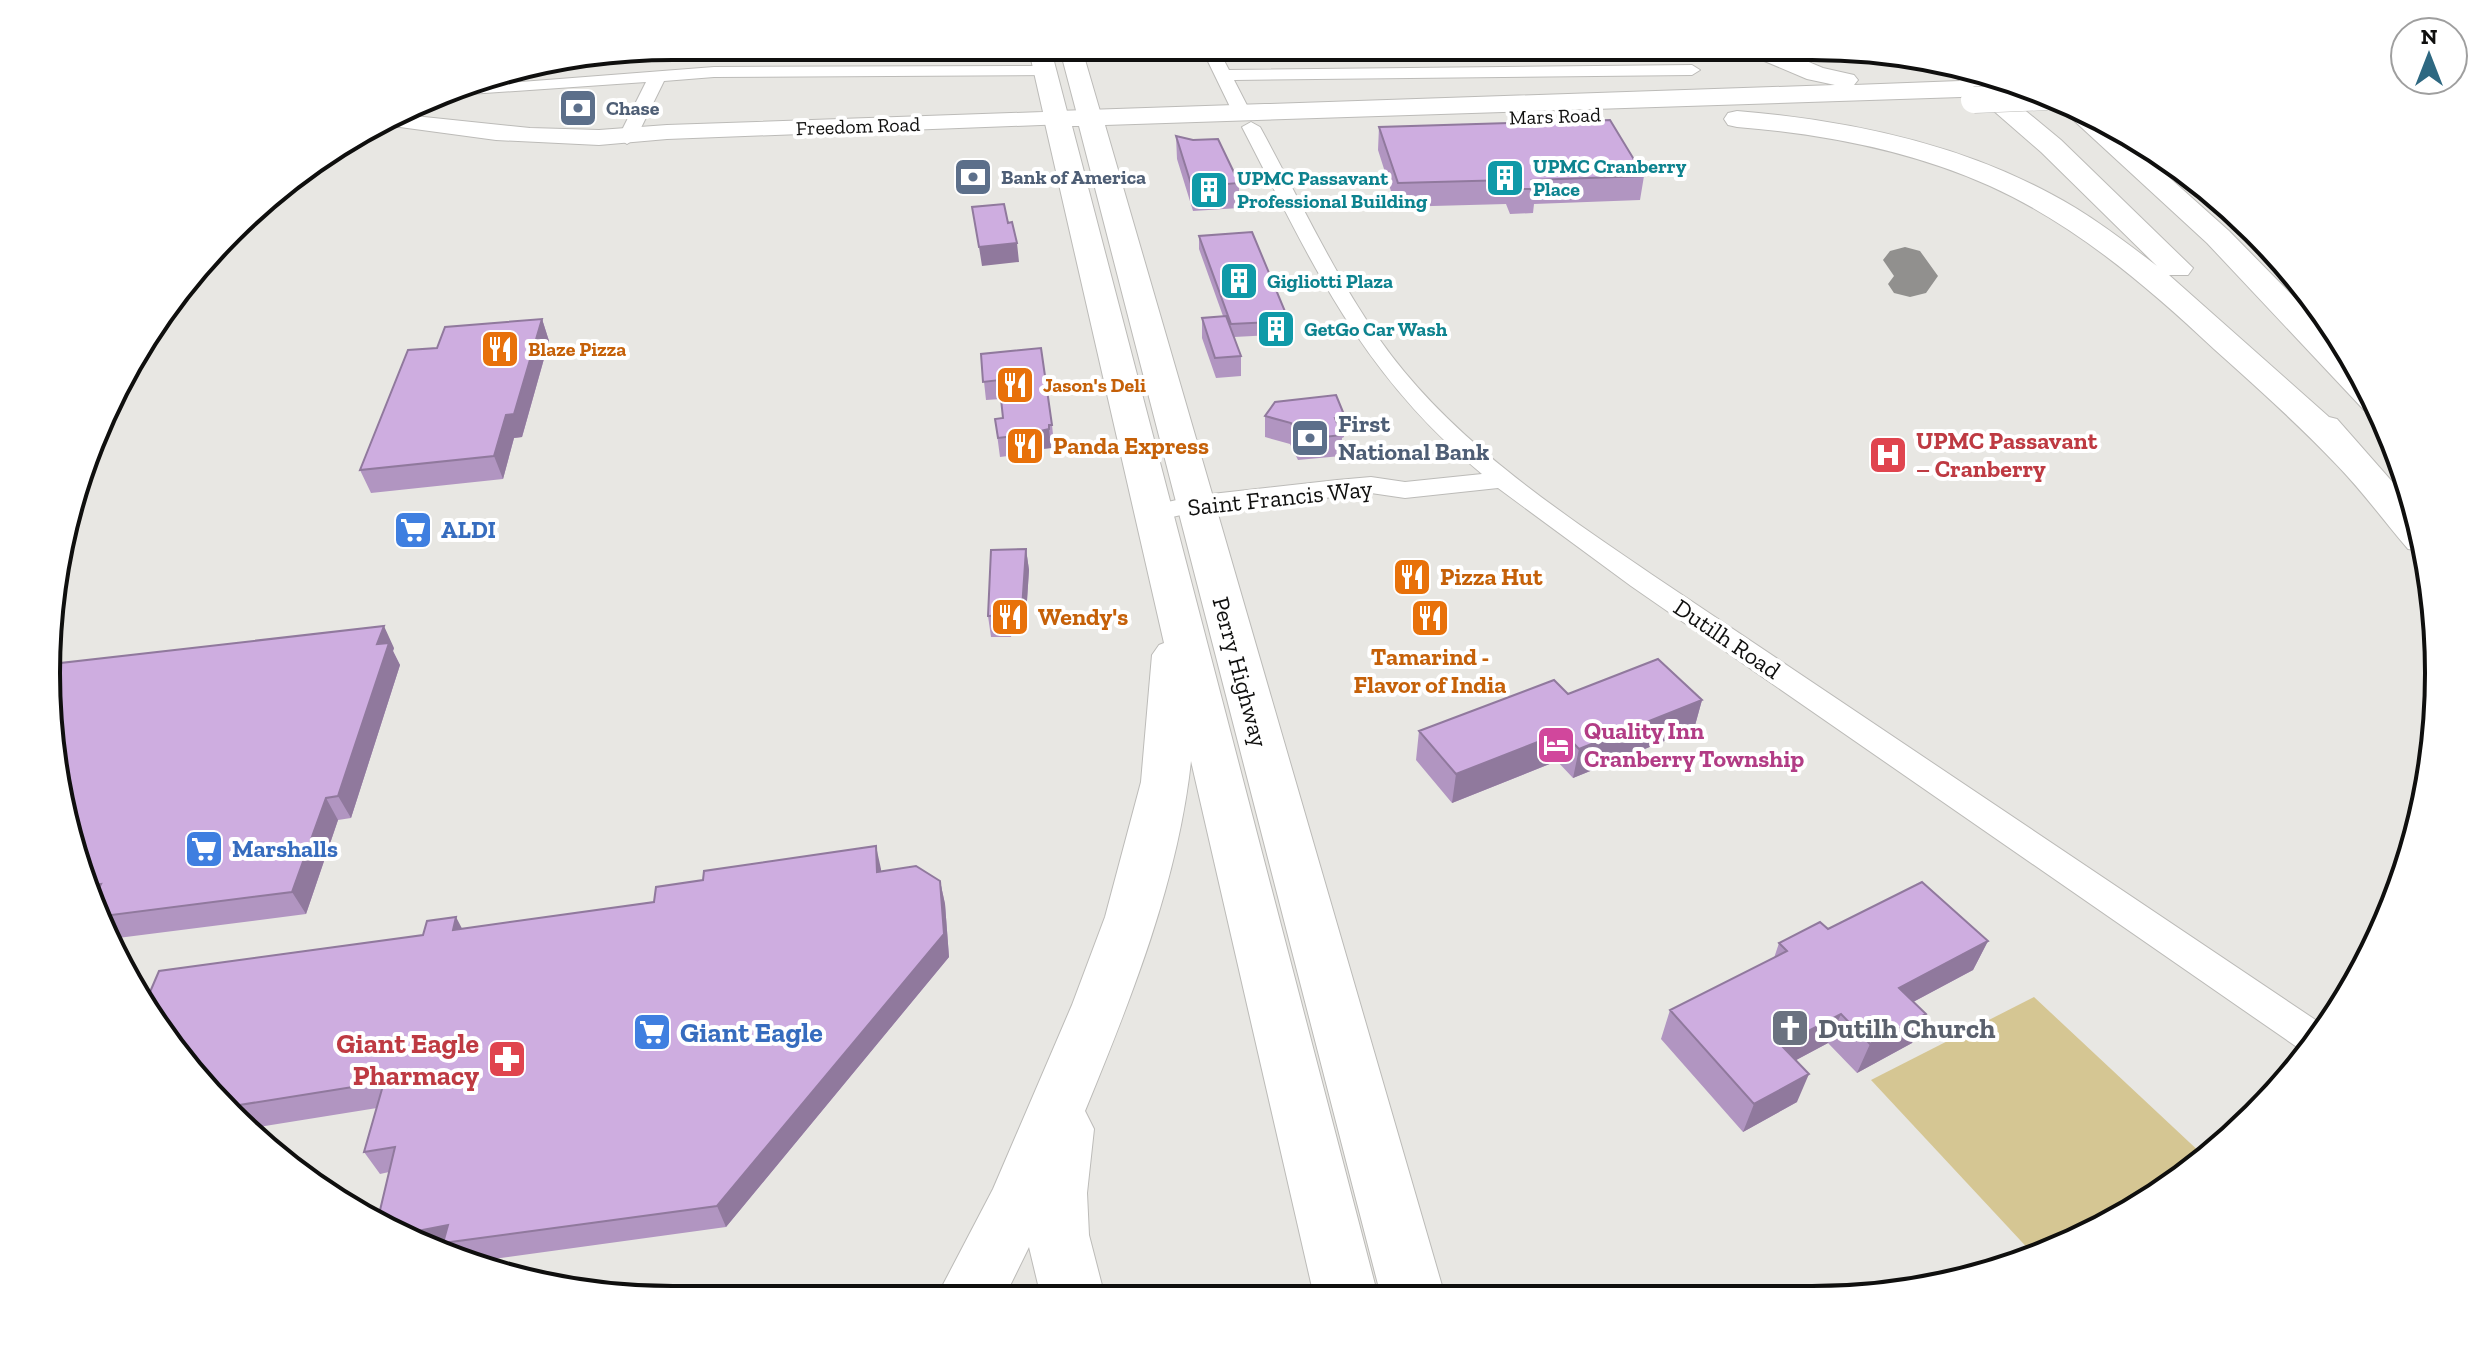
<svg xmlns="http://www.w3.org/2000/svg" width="2485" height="1346" viewBox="0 0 2485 1346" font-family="'Zilla Slab',serif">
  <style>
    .green { fill: #d5c693 }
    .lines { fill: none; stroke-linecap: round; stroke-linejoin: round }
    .taxiway { fill: #91908e; fill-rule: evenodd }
    .minor-casing { stroke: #bcbbb8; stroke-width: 2 }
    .major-casing { stroke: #bcbbb8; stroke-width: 2 }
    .highway-casing { stroke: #bcbbb8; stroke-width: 2 }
    .minor { fill: #fff; fill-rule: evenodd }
    .major { fill: #fff; fill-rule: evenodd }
    .highway { fill: #fff; fill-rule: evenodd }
    .highway-bridge-casing { stroke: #bcbbb8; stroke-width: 27; stroke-linecap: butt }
    .highway-bridge { stroke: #fff; stroke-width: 26 }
    .wall { fill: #b195c1 }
    .shaded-wall { fill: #90799d }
    .building { fill: #ceade0; stroke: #90799d; stroke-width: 2 }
    .labels { text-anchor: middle; stroke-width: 8; stroke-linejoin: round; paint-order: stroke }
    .far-service-label { font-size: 20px; font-weight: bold; fill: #4e5e75; stroke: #fff; text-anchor: start }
    .far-street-label { font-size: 20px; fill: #0f0f0e; stroke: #fff }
    .far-culture-label { font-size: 20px; font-weight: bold; fill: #0d838f; stroke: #fff; text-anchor: start }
    .far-food-label { font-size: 20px; font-weight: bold; fill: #c56008; stroke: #fff; text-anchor: start }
    .service-label { font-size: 24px; font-weight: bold; fill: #4e5e75; stroke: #fff; text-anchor: start }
    .health-label { font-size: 24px; font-weight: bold; fill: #be3a42; stroke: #fff; text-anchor: start }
    .food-label { font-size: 24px; font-weight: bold; fill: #c56008; stroke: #fff; text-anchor: start }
    .street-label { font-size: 24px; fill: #0f0f0e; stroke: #fff }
    .shop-label { font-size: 24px; font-weight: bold; fill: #366cbe; stroke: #fff; text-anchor: start }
    .hotel-label { font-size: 24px; font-weight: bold; fill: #b23c85; stroke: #fff; text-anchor: start }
    .near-worship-label { font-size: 28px; font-weight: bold; fill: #5b616d; stroke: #fff; text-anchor: start }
    .near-shop-label { font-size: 28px; font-weight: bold; fill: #366cbe; stroke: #fff; text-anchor: start }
    .near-health-label { font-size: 28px; font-weight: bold; fill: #be3a42; stroke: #fff; text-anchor: end }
    .rim { fill: none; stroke: #0f0f0e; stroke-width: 4 }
  </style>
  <rect width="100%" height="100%" fill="#e8e7e3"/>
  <path class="green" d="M2034,997L2204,1156L2160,1195L2035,1256L1871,1080Z"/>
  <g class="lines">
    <path class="taxiway" d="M1905,247L1920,251L1938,276L1926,293L1910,297L1894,293L1888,284L1894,276L1883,260L1890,251Z"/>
    <g class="minor-casing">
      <path id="minor" d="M1201,47H1217L1229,70L1692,65L1700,70L1692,75L1234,80L1251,113L1242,118L1233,113Z
        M1045,66L1051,67L1053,71L1051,75L714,77L664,81L636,138L627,144L618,138L646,82L440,96L457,87L714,67Z
        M1251,122L1260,127C1299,198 1333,273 1380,340C1449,438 1553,507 1651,574L2326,1027L2307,1054L1631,586L1498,488L1405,498L1371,493L1194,512L1155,521L1146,519L1142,513L1146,507L1194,496L1337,480L1371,477L1405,482L1482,474C1359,372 1313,264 1242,127Z"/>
    </g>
    <g class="major-casing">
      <path id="major" d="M1028,46H1050L1069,119L1066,124L667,139L599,145L496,140L385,125L405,115L530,128L599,130L667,125L1043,112Z
        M1059,46H1081L1102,118L1098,123H1082L1078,118Z"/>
    </g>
    <g class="highway-casing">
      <path id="highway" d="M1740,47H1773L1823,68L1854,75L1858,80L1854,85L1960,81L1953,74L1957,69H1975L2061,140L2193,268L2188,275H2169L2329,417L2337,419L2418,511L2424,551L2408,549C2383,520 2360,488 2333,461C2296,422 2254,385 2214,349C2147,286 2074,224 1990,186C1909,150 1824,134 1737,127L1728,125L1724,119L1728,113L1737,111C1844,120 1955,142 2051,194C2089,214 2123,240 2157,266L2041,152L1972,92L1961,97L1105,125L1445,1296H1381L1079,126H1072L1378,1296H1314L1191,761C1178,882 1131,999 1085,1111L1094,1129L1087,1193L1089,1235L1105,1297H1041L1029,1247L1004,1298H936L993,1189L1072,1005L1105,917L1141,782L1152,655L1159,645L1164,643L1044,119L1048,113L1057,111L1835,85L1807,79L1743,52Z
        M2068,106L2107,122L2229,231L2346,350L2374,395L2380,412L2364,410L2207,243L2069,116L2065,110Z"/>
    </g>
    <use href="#minor" class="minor"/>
    <use href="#major" class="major"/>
    <use href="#highway" class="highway"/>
    <g class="highway-bridge-casing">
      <path id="highway-bridge" d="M1974,100L2047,97"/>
    </g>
    <use href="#highway-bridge" class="highway-bridge"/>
  </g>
  <path class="wall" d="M1379,127L1644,176L1640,200L1534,204L1533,213L1510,214L1506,204L1396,207L1378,150Z
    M1176,136L1239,183V208L1193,211L1177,159Z
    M1199,236L1289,321V334L1234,337L1241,356V376L1216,378L1202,338V318L1223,316L1199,249Z
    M542,319L549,341L522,437L514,438L503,479L371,493L360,470L437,348Z
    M981,354L1052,425L1054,444H1051V448L1042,449V452L1000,457L995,419L1003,418L1001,399L986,400Z
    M1265,416L1345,417L1344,437L1342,438L1341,456L1298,460L1290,444L1265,437Z
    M1026,549L1029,570L1025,631H1012L1011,637H991L988,616Z
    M394,648L393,651L400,665L351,818L338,820L306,914L110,939L94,913L47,714L52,664Z
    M1568,694L1702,700L1694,729L1573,778L1557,761L1452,803L1416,760L1419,731Z
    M881,869V871L940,881L945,904L949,957L726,1227L471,1262L451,1254L389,1172L380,1174L364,1152L377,1108L252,1128L202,1087L423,935Z
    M1828,929L1988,941L1973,970L1913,1002L1926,1014L1912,1043L1857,1073L1828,1043L1796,1060L1797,1102L1743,1132L1661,1039L1670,1010L1774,958L1779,943Z"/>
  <path class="shaded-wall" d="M1017,243L1019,262L982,266L979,247Z
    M542,319L549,341L522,437L514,438L503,479L494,456L506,415Z
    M1049,429L1051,448L1042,449L1040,431Z
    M1026,549L1029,570L1025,631L1022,609Z
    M384,626L394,648L393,651L400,665L351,818L338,796L377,644Z
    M1702,700L1694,729L1573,778L1579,749Z
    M1563,732L1557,761L1452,803L1456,774Z
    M326,798L338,820L306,914L292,892Z
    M876,846L881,869L882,895L877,872Z
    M940,881L945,904L949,957L726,1227L717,1206Z
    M456,917L468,940L453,930Z
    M1988,941L1973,970L1885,1017L1899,988Z
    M1841,1014L1828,1043L1770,1074L1781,1045Z
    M1926,1014L1912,1043L1857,1073L1870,1044Z
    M1809,1074L1797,1102L1743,1132L1754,1104Z
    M448,1225L443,1243L448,1249L442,1250L402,1234Z"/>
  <path class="building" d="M1610,120L1644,176L1532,180L1536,189H1513L1509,180L1398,183L1379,127Z
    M1176,136L1193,140L1218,139L1239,183L1192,187Z
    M1004,204L1008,223L1012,222L1017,243L979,247L972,207Z
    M1252,232L1289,321L1231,324L1199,236Z
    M1226,316L1241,356L1215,358L1202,318Z
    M542,319L514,414L506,415L494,456L360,470L408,350L437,348L445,327Z
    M1041,348L1052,425H1049V429L1040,431V433L998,438L995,419L1003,418L999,380L983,382L981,354Z
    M1336,395L1345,417L1335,418L1342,435L1298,440L1291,423L1265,416L1275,402Z
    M1026,549L1022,609L1009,610V615L988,616L991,550Z
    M384,626L377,644L389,643L338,796L326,798L292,892L96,917L91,903L101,884L87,886L49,720L53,712L48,713L52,664Z
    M1658,659L1702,700L1579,749L1563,732L1456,774L1419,731L1554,680L1568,694Z
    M876,846L877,872L916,866L940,881L944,934L717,1206L443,1243L448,1225L402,1234L377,1223L395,1147L364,1152L384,1082L227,1107L202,1087L147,999L159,971L423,935L427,921L456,917L453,930L654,902L656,887L703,880L704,871Z
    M1922,882L1988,941L1899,988L1926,1014L1870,1044L1841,1014L1781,1045L1809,1074L1754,1104L1670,1010L1787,951L1779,943L1820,922L1828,929Z"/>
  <defs>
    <g id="bank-square" transform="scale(2)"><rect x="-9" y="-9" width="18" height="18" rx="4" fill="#5c6f8a" stroke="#fff"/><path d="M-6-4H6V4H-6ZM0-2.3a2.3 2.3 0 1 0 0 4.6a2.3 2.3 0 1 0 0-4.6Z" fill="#fff"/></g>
    <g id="building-square" transform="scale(2)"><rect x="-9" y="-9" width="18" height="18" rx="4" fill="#0f9aa8" stroke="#fff"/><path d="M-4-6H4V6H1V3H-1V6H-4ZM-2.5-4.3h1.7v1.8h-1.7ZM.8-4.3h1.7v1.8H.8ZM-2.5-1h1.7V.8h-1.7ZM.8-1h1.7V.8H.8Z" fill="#fff"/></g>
    <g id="restaurant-square" transform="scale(2)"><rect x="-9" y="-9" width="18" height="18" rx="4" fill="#e8710a" stroke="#fff"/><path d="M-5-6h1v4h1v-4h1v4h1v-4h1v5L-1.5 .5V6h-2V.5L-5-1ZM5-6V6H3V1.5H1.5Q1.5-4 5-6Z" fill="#fff"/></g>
    <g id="hospital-square" transform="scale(2)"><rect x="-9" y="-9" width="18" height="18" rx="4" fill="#e0444e" stroke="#fff"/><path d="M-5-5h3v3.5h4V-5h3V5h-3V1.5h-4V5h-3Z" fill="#fff"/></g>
    <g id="supermarket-square" transform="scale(2)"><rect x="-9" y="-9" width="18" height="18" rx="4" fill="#3f7fe0" stroke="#fff"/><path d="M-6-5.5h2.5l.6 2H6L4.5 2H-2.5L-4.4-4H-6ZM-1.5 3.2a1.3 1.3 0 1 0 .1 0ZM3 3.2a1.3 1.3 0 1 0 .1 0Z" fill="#fff"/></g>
    <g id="hotel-square" transform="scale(2)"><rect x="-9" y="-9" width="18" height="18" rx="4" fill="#d1479c" stroke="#fff"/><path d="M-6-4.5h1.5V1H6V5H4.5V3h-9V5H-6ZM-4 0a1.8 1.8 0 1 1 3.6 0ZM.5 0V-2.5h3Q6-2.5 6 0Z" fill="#fff"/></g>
    <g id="church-square" transform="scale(2)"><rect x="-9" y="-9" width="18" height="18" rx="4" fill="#6b7280" stroke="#fff"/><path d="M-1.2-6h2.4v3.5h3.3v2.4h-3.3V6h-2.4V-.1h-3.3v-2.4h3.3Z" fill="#fff"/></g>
    <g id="pharmacy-square" transform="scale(2)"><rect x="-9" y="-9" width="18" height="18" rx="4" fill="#e0444e" stroke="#fff"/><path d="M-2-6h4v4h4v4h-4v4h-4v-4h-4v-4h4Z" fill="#fff"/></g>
  </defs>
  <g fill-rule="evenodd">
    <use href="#bank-square" x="578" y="108"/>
    <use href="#bank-square" x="973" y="177"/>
    <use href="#building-square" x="1505" y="178"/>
    <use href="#building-square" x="1209" y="190"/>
    <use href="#building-square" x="1239" y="281"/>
    <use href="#building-square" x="1276" y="329"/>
    <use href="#restaurant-square" x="500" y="349"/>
    <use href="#restaurant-square" x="1015" y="385"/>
    <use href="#bank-square" x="1310" y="438"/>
    <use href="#restaurant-square" x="1025" y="446"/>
    <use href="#hospital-square" x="1888" y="455"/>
    <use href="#supermarket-square" x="413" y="530"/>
    <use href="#restaurant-square" x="1412" y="577"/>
    <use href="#restaurant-square" x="1010" y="617"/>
    <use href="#restaurant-square" x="1430" y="618"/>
    <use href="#hotel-square" x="1556" y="745"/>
    <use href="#supermarket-square" x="204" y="849"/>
    <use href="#church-square" x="1790" y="1028"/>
    <use href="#supermarket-square" x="652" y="1032"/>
    <use href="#pharmacy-square" x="507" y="1059"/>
  </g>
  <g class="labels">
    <g class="far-service-label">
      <text x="606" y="115">Chase</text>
      <text x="1001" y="184">Bank of America</text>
    </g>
    <g class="far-street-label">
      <text transform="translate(1555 116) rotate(-2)" y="7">Mars Road</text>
      <text transform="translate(858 126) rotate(-2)" y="7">Freedom Road</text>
    </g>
    <g class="far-culture-label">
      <text x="1533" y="173">UPMC Cranberry<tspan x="1533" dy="23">Place</tspan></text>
      <text x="1237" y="185">UPMC Passavant<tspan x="1237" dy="23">Professional Building</tspan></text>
      <text x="1267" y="288">Gigliotti Plaza</text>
      <text x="1304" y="336">GetGo Car Wash</text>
    </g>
    <g class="far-food-label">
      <text x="528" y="356">Blaze Pizza</text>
      <text x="1043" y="392">Jason's Deli</text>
    </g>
    <g class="service-label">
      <text x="1338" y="432">First<tspan x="1338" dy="28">National Bank</tspan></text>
    </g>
    <g class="health-label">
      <text x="1916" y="449">UPMC Passavant<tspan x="1916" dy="28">– Cranberry</tspan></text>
    </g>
    <g class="food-label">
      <text x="1053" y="454">Panda Express</text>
      <text x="1440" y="585">Pizza Hut</text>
      <text x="1038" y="625">Wendy's</text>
      <text x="1430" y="665" text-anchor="middle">Tamarind -<tspan x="1430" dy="28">Flavor of India</tspan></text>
    </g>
    <g class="street-label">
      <text transform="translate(1280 498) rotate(-6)" y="8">Saint Francis Way</text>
      <text transform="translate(1727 639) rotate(34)" y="8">Dutilh Road</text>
      <text transform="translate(1240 672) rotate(75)" y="8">Perry Highway</text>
    </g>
    <g class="shop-label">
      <text x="441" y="538">ALDI</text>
      <text x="232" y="857">Marshalls</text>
    </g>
    <g class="hotel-label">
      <text x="1584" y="739">Quality Inn<tspan x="1584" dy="28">Cranberry Township</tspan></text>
    </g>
    <g class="near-worship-label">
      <text x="1818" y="1038">Dutilh Church</text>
    </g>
    <g class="near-shop-label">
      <text x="680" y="1042">Giant Eagle</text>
    </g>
    <g class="near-health-label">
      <text x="479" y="1053">Giant Eagle<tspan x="479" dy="32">Pharmacy</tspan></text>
    </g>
  </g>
  <path d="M0 0H2485V1346H0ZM673 60H1812A613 613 0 0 1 2425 673V673A613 613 0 0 1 1812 1286H673A613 613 0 0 1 60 673V673A613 613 0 0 1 673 60Z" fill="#fff" fill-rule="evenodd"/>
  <path class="rim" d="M673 60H1812A613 613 0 0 1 2425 673V673A613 613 0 0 1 1812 1286H673A613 613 0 0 1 60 673V673A613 613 0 0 1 673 60Z"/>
  <g transform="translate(2429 56)"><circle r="38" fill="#ffffff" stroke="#9f9f9f" stroke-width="2"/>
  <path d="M0-6L14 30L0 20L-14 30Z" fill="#2e6881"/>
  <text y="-12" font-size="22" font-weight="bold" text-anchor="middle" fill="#0f0f0e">N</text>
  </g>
</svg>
